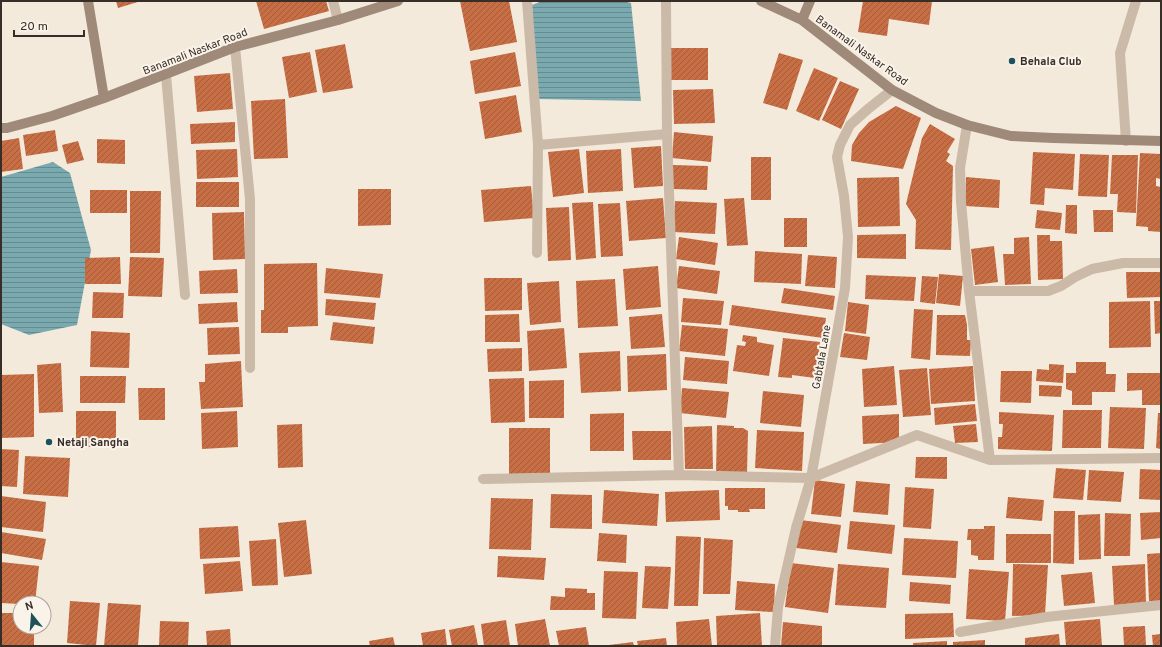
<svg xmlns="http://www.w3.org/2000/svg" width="1162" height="647" viewBox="0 0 1162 647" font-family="Overpass,sans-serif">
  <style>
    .water { fill: url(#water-rules) }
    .building { fill: url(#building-hatch) }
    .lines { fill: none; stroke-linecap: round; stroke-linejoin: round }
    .street { stroke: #cbbaa8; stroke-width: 10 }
    .secondary { stroke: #9f8979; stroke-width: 10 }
    .poi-dot { fill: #1d525a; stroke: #faf3e9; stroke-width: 1.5 }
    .labels { text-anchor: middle; stroke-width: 4; stroke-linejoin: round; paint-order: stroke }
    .street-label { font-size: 11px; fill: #382e28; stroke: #faf3e9 }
    .poi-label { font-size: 11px; font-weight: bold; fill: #382e28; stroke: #faf3e9; text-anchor: start }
  </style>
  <defs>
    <pattern id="water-rules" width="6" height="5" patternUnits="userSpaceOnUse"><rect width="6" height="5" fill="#7aaab0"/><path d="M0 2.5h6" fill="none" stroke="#658b8f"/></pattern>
    <pattern id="building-hatch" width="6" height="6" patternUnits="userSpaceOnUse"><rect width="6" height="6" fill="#c86e45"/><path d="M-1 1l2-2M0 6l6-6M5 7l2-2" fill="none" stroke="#a35b3a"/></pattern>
  </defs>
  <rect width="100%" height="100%" fill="#f3eadc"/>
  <path class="water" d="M542,1H623L631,3L641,101L537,99L532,5Z
    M53,162L70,173L91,250L77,325L29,335L1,324V177Z"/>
  <path class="building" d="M116,1H141L118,8Z
    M256,1H326L329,11L264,29Z
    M460,1H509L517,42L470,51Z
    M863,1H932L929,25L889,19L887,36L858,32Z
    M345,44L353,88L323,93L315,50Z
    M669,48H708V80H669Z
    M310,52L317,92L289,98L282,57Z
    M515,52L521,86L475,94L470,61Z
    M779,53L803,60L787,110L763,103Z
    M814,68L838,78L819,121L796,111Z
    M230,73L233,109L197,112L194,76Z
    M840,81L859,89L841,129L822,120Z
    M713,89L715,123L674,124L673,90Z
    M516,95L522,132L485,139L479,102Z
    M285,99L288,158L254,159L251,101Z
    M896,106L921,118L903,169L851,161L852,145L859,133L869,122Z
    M235,122V142L191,144L190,124Z
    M930,124L955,139L947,152L950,154L946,161L953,166L951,250L915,249L916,220L906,204L922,138Z
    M55,130L58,151L26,156L23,135Z
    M674,132L713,136L711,162L672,158Z
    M19,138L23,169L1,172V141Z
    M97,139L125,140V164L97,163Z
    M78,141L84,160L67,164L62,145Z
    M661,146L663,186L634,188L631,148Z
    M237,149L238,177L197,179L196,150Z
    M579,149L584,193L553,197L548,152Z
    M621,149L623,191L588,193L586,151Z
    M1033,152L1075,154L1073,190L1045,188L1044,205L1030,204Z
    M1140,153L1161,154V179L1156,178V186L1161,187V232L1148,231V227L1136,226Z
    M1080,154L1109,155L1107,197L1078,196Z
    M1112,155H1138L1136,213L1117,212L1118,194H1110Z
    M751,157H771V200H751Z
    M673,165L708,166L707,190L673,189Z
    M899,177L900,226L858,227L857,178Z
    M966,177L1000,180L999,208L965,206Z
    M196,182H239V207H196Z
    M531,186L534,218L484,222L481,190Z
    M358,189H391V225L358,226Z
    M90,190H127V213H90Z
    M130,191H161L160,253H130Z
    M663,198L666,238L629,241L626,201Z
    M744,198L748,245L727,246L724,199Z
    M675,201L717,203L715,234L673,232Z
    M593,202L596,258L576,260L572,203Z
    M620,203L623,256L601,257L598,204Z
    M1066,205H1077V234L1065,233Z
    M569,207L571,260L548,261L546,208Z
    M1037,210L1062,213L1060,230L1035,228Z
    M1093,210H1113V232H1094Z
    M244,212L245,259L213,260L212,213Z
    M784,218H807V247H784Z
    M906,234V259L857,258V235Z
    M1037,235H1050V241H1062L1063,279L1038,280Z
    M679,237L718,243L715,265L676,259Z
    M1029,237L1031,284L1005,285L1003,254H1014V238Z
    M994,246L998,282L975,285L971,249Z
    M755,251L802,254L801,284L754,282Z
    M808,255L837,257L835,288L805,286Z
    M120,257L121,284H85V258Z
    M130,257L164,258L162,297L128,296Z
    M317,263L318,326L288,327V333H261V310H264V264Z
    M658,266L661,307L626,310L623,269Z
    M679,266L720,271L717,294L676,288Z
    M326,268L383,274L380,298L324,293Z
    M237,269L238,293L200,294L199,271Z
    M1126,272H1161V297L1127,298Z
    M939,274L963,276L960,306L936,303Z
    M866,275L916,277L914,301L865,299Z
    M922,276L938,277L935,304L920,302Z
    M484,278H522V310L485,311Z
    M615,279L618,326L578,328L576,281Z
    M559,281L561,322L530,325L527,283Z
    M784,288L835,296L833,310L781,303Z
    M93,292L124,293L123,318H92Z
    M683,298L724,301L721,325L681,322Z
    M326,299L376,303L374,320L325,315Z
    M1150,301L1151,347L1109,348V302Z
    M1154,301H1161V333L1155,334Z
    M237,302L238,322L199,324L198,304Z
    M848,302L869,305L866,334L845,331Z
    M732,305L826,318L823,338L729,325Z
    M914,309L933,310L930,360L911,358Z
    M519,314L520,342H485V315Z
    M662,314L665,347L631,349L629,317Z
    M937,315H965L967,325V340H971L970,356L936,355Z
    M333,322L375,327L373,344L330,340Z
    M682,325L728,329L725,356L679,351Z
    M239,327L240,354L208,355L207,328Z
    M564,328L567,368L529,371L527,331Z
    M91,331L130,333L129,368L90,367Z
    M844,333L870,337L867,360L840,357Z
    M743,335L757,337V342L774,345L769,376L733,371L737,345L745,346L746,342L742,341Z
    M783,338L820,342L819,351L823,352L821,366H816L815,378L792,375V378L778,377Z
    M522,348V371L488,372L487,349Z
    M620,351L621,391L581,393L579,353Z
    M666,354L667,390L628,392L627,356Z
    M685,357L729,361L727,384L683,380Z
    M241,361L243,407L201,409L199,382H205V364Z
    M1076,362H1106V374H1116L1115,392H1092V405H1072V391L1066,389V373H1076Z
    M61,363L63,412L39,413L37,365Z
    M1049,364L1064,365L1063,383L1036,381L1037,369L1049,370Z
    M894,366L897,405L864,407L862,369Z
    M973,366L975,401L931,404L929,369Z
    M927,368L931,415L903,417L899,370Z
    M1001,371H1032L1031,403L1000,402Z
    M1127,373H1161V405H1142V390L1127,391Z
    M34,374V437L1,438V375Z
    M80,376H126L125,403H80Z
    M524,378L525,422L491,423L489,379Z
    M564,380V418H529V381Z
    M1039,385L1062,386L1061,397L1039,396Z
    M138,388H165V420H139Z
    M682,388L729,392L726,418L680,413Z
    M763,391L804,395L801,427L760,423Z
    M975,404L977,421L935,425L934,408Z
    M1110,407L1146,408L1144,449L1108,448Z
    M1063,410H1102L1101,448H1062Z
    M76,411H116V447H76Z
    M237,411L238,447L202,449L201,413Z
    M999,412L1054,415L1052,451L998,449V437H1002L1003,424H999Z
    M624,413V451H590V414Z
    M1158,413H1161V449L1156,448Z
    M899,414V442L863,444L862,416Z
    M302,424L303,467L278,468L277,425Z
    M976,424L978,442L955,443L953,426Z
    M717,425L734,426V428H743L748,431L747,473H716Z
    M712,426L713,469H685L684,427Z
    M509,428H550V474H509Z
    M757,430L804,432L802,471L755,468Z
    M632,431H671V460H633Z
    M1,449L19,450L17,487L1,486Z
    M25,456L70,458L68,497L23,494Z
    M916,457H947V479L915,478Z
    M1056,468L1086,470L1083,500L1053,498Z
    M1140,469L1161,470V500L1139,499Z
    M1089,470L1124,472L1121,502L1087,500Z
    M815,480L845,484L841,517L811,514Z
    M856,481L890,484L888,515L853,512Z
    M905,487L934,489L931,529L903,527Z
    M725,488H765V509H749L750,512H738V510H728V506H725Z
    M604,490L659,494L657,526L602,523Z
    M719,490L720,520L666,522L665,492Z
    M551,494L592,495V529L550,528Z
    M1,496L46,502L43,532L1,527Z
    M1008,497L1044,500L1042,521L1006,518Z
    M491,498L533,499L531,550L489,549Z
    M1054,511H1075L1074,564L1053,563Z
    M1161,512V538L1141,540L1140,513Z
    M1105,513L1131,514L1130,556H1104Z
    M1100,514L1101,559L1079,560L1078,515Z
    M306,520L312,574L284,577L278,523Z
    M800,520L841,525L837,553L796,548Z
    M850,521L895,525L892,554L847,549Z
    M238,526L240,557L200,559L199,528Z
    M984,526H995L994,560H978V556L971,555V540H967L968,529H984Z
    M1,532L46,539L42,560L1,553Z
    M599,533L627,535L626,563L597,561Z
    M1006,534H1051V563H1006Z
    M676,536L701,537L698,606H674Z
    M704,538L733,540L730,594H703Z
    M904,538L958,541L956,578L902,575Z
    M276,539L278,585L252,586L249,541Z
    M1161,553V601H1149L1147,554Z
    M498,556L546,558L544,580L497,577Z
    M240,561L243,591L205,594L203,564Z
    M1,562L39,566L35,603H20V604L1,603Z
    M791,563L834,568L828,613L785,607Z
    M838,564L889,568L886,608L835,605Z
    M1013,564L1048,565L1045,615L1012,616Z
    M1145,564L1146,604L1114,605L1112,566Z
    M645,566L671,567L668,609L642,608Z
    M969,569L1009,572L1005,621L966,619Z
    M604,571L638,572L636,619L602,618Z
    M1092,572L1095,603L1064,606L1061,575Z
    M737,581L775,584L774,612L735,610Z
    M910,582L951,585L950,604L909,601Z
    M565,588L587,589V593H595V610H550L551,596L565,597Z
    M70,601L100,603L96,646L67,643Z
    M108,603L141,605L138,646H104Z
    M1,613H20V627H34V646H1Z
    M760,613L762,646H717L716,616Z
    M953,613L954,637L905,639V614Z
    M545,619L550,646H518L515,624Z
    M709,619L712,646H677L676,622Z
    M1100,619L1102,646H1066L1064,622Z
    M506,620L510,646H484L481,624Z
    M160,621L189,622L188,646H159Z
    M783,622L822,626V645L781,646Z
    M474,625L478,646H452L449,630Z
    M1145,626L1146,646H1124L1123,627Z
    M586,627L589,646H559L556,631Z
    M230,629L231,646H207L206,631Z
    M445,629L447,646H423L421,633Z
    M1059,634L1060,646H1025V638Z
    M1161,634V646H1153L1152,635Z
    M393,637L395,646H370L369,641Z
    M666,638L667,646H638L637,641Z
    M985,640V646H953V642Z
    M947,641V646H913V643Z
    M633,642L634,646H609V645Z"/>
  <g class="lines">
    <path class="street" d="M333,1L338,20
      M527,1L538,145L537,253
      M666,1L667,134L679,475
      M235,47L250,199V368
      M166,75L185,295
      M967,125L960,168L961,202L969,291L990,460
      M1126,141L1120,53L1136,1
      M538,145L667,134
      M969,291H1048L1061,286L1075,277L1092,269L1123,263H1161
      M483,479L679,475L811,478L917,435L990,460L1161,458
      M960,632L1046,617L1161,605
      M775,646L778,607L796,528L811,478L845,288L848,237L844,196L837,157L840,145L850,125L868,109L892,90"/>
    <path class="secondary" d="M88,1L104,98
      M761,1L802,20L892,90L936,113L967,125L1011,136L1053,138L1161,141
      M802,20L810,1
      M1,128H7L52,116L104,98L235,47L338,20L398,1"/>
  </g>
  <g class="poi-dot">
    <circle cx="1012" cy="61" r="4"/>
    <circle cx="49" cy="442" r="4"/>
  </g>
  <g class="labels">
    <g class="street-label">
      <text transform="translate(862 50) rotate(36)" y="4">Banamali Naskar Road</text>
      <text transform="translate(195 51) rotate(-21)" y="4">Banamali Naskar Road</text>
      <text transform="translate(821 357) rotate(-80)" y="4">Gabtala Lane</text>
    </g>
    <g class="poi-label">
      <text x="1020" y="65">Behala Club</text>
      <text x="57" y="446">Netaji Sangha</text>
    </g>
  </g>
  <rect width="1162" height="647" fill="none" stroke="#382e28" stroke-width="4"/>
  <g transform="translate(32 615) rotate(343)"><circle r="19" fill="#faf3e9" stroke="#aca49c"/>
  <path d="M0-3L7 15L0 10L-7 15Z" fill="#1d525a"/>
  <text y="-6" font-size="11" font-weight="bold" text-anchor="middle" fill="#382e28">N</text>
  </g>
  <path d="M14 30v6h70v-6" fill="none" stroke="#382e28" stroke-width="2"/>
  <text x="20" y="30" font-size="12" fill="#382e28" stroke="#faf3e9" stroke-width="3" paint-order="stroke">20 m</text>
</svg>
